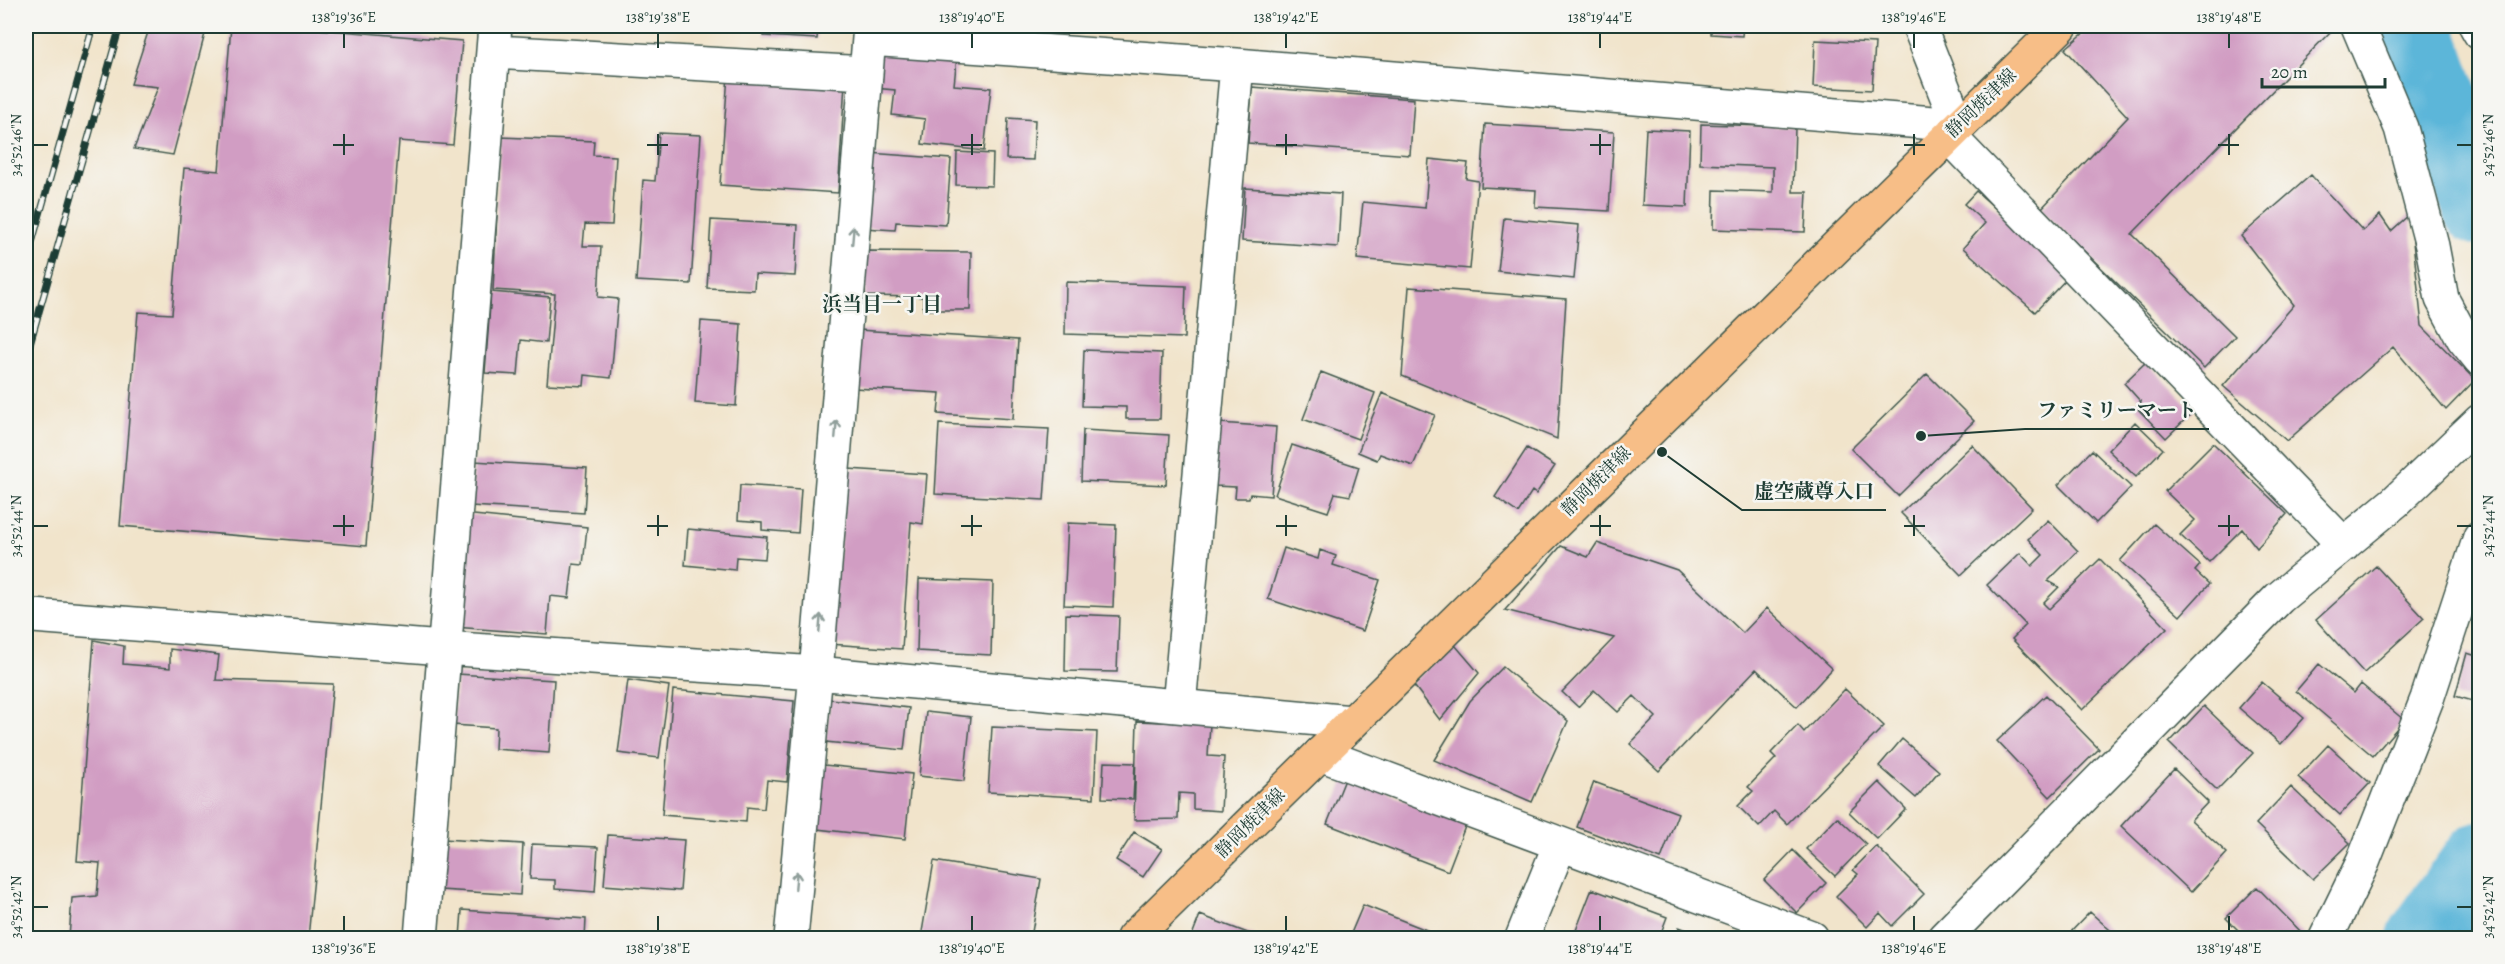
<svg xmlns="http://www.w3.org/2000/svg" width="2505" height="964" viewBox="0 0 2505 964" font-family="Alegreya,'Noto Serif JP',serif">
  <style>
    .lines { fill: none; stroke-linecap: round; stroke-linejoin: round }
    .river { stroke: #5bb6d9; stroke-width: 74 }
    .building { fill: #d19dc3 }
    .minor-casing { stroke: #3e564b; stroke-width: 36 }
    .major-casing { stroke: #3e564b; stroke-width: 36 }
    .minor { stroke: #fff; stroke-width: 33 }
    .major { stroke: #f7be87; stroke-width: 33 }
    .rail-casing { stroke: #1f3d34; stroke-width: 7 }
    .rail { stroke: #f6f6f2; stroke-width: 4.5; stroke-dasharray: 14; stroke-linecap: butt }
    .oneway { stroke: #8f9e9a }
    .ticks { fill: none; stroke: #1f3d34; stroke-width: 2 }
    .labels { text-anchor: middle; stroke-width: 5; stroke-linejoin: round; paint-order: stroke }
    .street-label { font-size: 18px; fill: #1f3d34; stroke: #f6f6f2 }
    .neighbourhood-label { font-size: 20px; font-weight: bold; fill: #1f3d34; stroke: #f6f6f2 }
    .leader { fill: none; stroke: #1f3d34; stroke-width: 2 }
    .callout-dot { fill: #1f3d34; stroke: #f6f6f2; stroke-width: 2 }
    .callout-label { font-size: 20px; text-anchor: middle; font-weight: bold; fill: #1f3d34; stroke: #f6f6f2; stroke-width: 5; stroke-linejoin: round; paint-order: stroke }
    .neatline { fill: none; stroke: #1f3d34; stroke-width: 2 }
    .ticks-label { font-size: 15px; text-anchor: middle; fill: #1f3d34 }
  </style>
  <rect width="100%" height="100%" fill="#f6f6f2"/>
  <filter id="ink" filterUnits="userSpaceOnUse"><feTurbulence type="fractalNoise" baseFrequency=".0167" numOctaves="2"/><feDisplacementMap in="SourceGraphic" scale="12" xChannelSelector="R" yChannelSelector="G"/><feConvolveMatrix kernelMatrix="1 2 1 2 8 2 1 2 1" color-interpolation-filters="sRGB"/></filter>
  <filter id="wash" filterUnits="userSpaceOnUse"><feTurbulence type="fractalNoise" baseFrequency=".008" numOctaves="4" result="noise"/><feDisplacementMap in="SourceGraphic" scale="24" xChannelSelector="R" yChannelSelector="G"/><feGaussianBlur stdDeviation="1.35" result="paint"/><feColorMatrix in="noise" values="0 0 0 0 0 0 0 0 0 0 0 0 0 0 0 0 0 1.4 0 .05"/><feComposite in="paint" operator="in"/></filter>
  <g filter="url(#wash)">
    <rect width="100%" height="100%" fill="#f1e4cb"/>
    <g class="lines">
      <path class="river" d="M2416,26L2480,209
        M2424,938L2480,859"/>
    </g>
    <g id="blocks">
      <path class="building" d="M150,26H207L173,155L134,149L158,87L131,84Z
        M231,26H280L462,41L453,145L399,141L366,546L120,526L138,312L172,314L184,168L219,171Z
        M765,26H818L817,39L764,36Z
        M983,26H1036L1035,32Z
        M1711,26H1743L1742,36L1711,34Z
        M2092,26H2336L2132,234L2235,336L2204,368L2041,209L2128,117L2065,49Z
        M1815,40L1875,43L1872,90L1813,87Z
        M878,47L957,56L954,85L991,88L984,151L922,144L925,119L892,115L895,90L874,88Z
        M728,75L845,83L838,193L720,185Z
        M1252,87L1414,99L1410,155L1248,143Z
        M1008,118L1035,120L1033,160L1006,159Z
        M1485,124L1614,132L1609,211L1535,207L1536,190L1481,187Z
        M1701,124L1795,127L1793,192H1807L1805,232L1713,229L1714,190L1773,192V167L1700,164Z
        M1646,129L1690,131L1687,207L1642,205Z
        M659,133L701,135L691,284L636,281L643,180L655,181Z
        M501,137L594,141L593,155L616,156L612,225L585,224L583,246H601L598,297L618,299L611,378L585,375L584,386L547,384L555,294L493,290Z
        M957,152L993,154L992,186L956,185Z
        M869,153L951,159L946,225L896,222L895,230L864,228Z
        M1429,159L1468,163L1466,179L1478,181L1470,269L1357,259L1363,202L1425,208Z
        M2311,175L2363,231L2380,215L2391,231L2410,214L2422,326L2475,380L2446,410L2393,347L2287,441L2223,386L2294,305L2241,236Z
        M1245,188L1341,194L1338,247L1242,241Z
        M1976,191L2070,275L2035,312L1963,248L1985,223L1964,204Z
        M1504,218L1579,225L1574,279L1498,271Z
        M711,220L798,225L795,276L755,274L754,290L707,288Z
        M866,251L971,252L970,310H923V297L865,296Z
        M1066,282L1186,286L1184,338L1065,334Z
        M1409,287L1566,299L1557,439L1402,376Z
        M491,292L550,297L546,343L521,340L518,375L485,373Z
        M701,321L741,324L736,406L695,403Z
        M858,330L1018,340L1013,419L938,414L940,393L854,388Z
        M1084,350L1162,353L1160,419H1126V407L1082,406Z
        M2146,362L2194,411L2166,438L2136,407L2141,402L2124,383Z
        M1321,372L1375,393L1358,439L1303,419Z
        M1927,374L1974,421L1898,496L1851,449Z
        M1382,393L1435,415L1413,466L1380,454L1377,460L1358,452Z
        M2135,422L2163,449L2136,477L2108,450Z
        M1219,423L1276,427L1271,496L1250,494L1249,498H1235L1236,487L1215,486Z
        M939,424L1049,429L1044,500L935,494Z
        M1083,430L1169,435L1166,485L1081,481Z
        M2213,443L2287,514L2257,548L2242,529L2209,562L2180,535L2195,520L2165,491Z
        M1292,445L1359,467L1350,496L1335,493L1328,512L1275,495Z
        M1972,445L2032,508L1961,575L1901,513Z
        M1527,448L1555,466L1536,494L1532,491L1518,513L1495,497Z
        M2092,450L2131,487L2096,523L2058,485Z
        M474,461L587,468L584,513L471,506Z
        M848,469L927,474L923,524L911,522L902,649L829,644Z
        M740,485L801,489L798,533L762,530V522L738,520Z
        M464,514L587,527L583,565L573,564L569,598L550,596L547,634L454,627Z
        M2048,520L2078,551L2048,581L2059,587L2043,603L2049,609L2100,559L2167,628L2082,710L2012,639L2026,625L1987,585L2020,553L2032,566L2043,555L2028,539Z
        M1068,523L1116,525L1113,607L1064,605Z
        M2154,524L2200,565L2195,571L2209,584L2180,616L2120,561Z
        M688,529L767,537L765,559L736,557L735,570L685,565Z
        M1597,543L1677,570L1743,633L1767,608L1832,669L1797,707L1756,669L1659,771L1630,744L1656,717L1634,696L1618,712L1594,690L1578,707L1562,692L1614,638L1505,610L1561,546L1588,557Z
        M1284,548L1318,559L1320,550L1336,556L1333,565L1380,580L1363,631L1268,599Z
        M2376,566L2424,618L2364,673L2316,620Z
        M919,579L993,582L991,655L917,651Z
        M1066,614L1119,616L1117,672L1065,671Z
        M94,640L124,646L123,664L170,668V649L219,655L216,680L333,684L308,938H69L72,898L97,896L100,863L77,861Z
        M1455,645L1479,673L1440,720L1412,683Z
        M2467,653L2480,657V703L2455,696Z
        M2319,664L2354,693L2361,684L2404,720L2373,756L2296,691Z
        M1503,667L1568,721L1532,802L1434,760L1470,701Z
        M457,674L554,680L549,753L495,749L496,728L453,725Z
        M628,680L669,686L659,758L618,753Z
        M2262,682L2304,718L2281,744L2239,708Z
        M1845,689L1884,726L1787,824L1774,811L1759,827L1738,806L1753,791L1748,787L1776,758L1771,753L1798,725L1804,732Z
        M673,690L794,701L787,782L767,780L764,809L747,807L746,822L662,815Z
        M2046,695L2099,749L2050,797L1997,741Z
        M830,699L909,708L904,750L826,742Z
        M2204,706L2253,753L2217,790L2169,743Z
        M926,712L971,717L964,781L919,776Z
        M1137,721L1210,724L1208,756L1224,757L1221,811L1193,809V794L1179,793L1178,819L1134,820Z
        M992,727L1097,732L1094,798L988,792Z
        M1902,739L1939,771L1916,798L1879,766Z
        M2328,745L2370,783L2340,815L2298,777Z
        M1104,762L1135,763L1133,799L1102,798Z
        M824,765L912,774L905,839L817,829Z
        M2174,769L2208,802L2191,820L2227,853L2191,892L2121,826Z
        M1346,777L1466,824L1448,871L1327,824Z
        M1594,782L1678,813L1661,859L1577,827Z
        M1879,782L1906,809L1877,839L1849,812Z
        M2291,787L2350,843L2313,879L2256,824Z
        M1837,817L1866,844L1835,876L1806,849Z
        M1134,832L1162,849L1143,877L1116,860Z
        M608,835L684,840L680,891L604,885Z
        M443,839L523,844L520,895L440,890Z
        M532,844L598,847L595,892L555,889V880L530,879Z
        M1876,846L1924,894L1892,926L1880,913L1867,927L1836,896L1858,874L1853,870Z
        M1793,850L1826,883L1797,913L1764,880Z
        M934,861L1041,879L1031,938H921Z
        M2257,887L2307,938H2246L2226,918Z
        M1592,889L1667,917L1659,938H1573Z
        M1363,905L1429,931L1426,938H1349Z
        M462,910L586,919L585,938H460Z
        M2090,912L2119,938H2065Z
        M1200,915L1261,938H1191Z
        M1679,927L1709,938H1675Z"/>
    </g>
  </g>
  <g filter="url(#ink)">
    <use href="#blocks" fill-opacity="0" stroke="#3e564b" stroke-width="1.5"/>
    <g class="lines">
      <g class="minor-casing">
        <path id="minor" d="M2358,26L2401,128L2432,246L2442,299L2463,338L2480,359
          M2476,26L2480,33
          M869,39L1237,65L1958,125L1919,26
          M494,52L866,73
          M1948,135L2344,545
          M33,616L443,648L816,673L1352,722
          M1179,706L1237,65
          M1320,754L1812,938
          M421,938L495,26
          M791,938L816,673L870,26
          M1522,938L1560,844
          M1944,938L2279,598L2395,502L2480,421
          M2326,938L2363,862L2427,699L2480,537"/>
      </g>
      <g class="major-casing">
        <path id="major" d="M1133,938L2061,26"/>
      </g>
      <use href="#minor" class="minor"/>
      <use href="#major" class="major"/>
      <g class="rail-casing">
        <path id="rail" d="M26,264L93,26
          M26,358L120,26"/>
      </g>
      <use href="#rail" class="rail"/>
    </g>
    <defs><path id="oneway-shaft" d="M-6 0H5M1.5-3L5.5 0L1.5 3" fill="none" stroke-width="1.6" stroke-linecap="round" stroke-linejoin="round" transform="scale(1.5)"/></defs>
    <g class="oneway">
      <use href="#oneway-shaft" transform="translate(853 235) rotate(-85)"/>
      <use href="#oneway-shaft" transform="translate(836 429) rotate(-85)"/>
      <use href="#oneway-shaft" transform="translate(820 623) rotate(-85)"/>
      <use href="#oneway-shaft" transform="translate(796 880) rotate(-85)"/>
    </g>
  </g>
  <path class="ticks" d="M344,33V48M658,33V48M972,33V48M1286,33V48M1600,33V48M1914,33V48M2229,33V48M344,134V155M658,134V155M972,134V155M1286,134V155M1600,134V155M1914,134V155M2229,134V155M33,145H48M333,145H354M647,145H668M961,145H982M1276,145H1297M1590,145H1611M1904,145H1925M2218,145H2239M2457,145H2472M344,515V536M658,515V536M972,515V536M1286,515V536M1600,515V536M1914,515V536M2229,515V536M33,526H48M333,526H354M647,526H668M961,526H982M1276,526H1297M1590,526H1611M1904,526H1925M2218,526H2239M2457,526H2472M33,907H48M2457,907H2472M344,916V931M658,916V931M972,916V931M1286,916V931M1600,916V931M1914,916V931M2229,916V931"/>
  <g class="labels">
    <g class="street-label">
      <text transform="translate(1981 103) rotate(-44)" y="6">静岡焼津線</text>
      <text transform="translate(1596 481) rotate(-45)" y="6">静岡焼津線</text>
      <text transform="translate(1250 823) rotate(-45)" y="6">静岡焼津線</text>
    </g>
    <g class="neighbourhood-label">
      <text x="882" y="311">浜当目一丁目</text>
    </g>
  </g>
  <path class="leader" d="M1921 436L2025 429H2209M1662 452L1742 510H1886"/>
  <g class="callout-dot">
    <circle cx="1921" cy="436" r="6"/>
    <circle cx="1662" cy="452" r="6"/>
  </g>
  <g class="callout-label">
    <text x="2117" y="417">ファミリーマート</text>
    <text x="1814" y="498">虚空蔵尊入口</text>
  </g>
  <rect width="2505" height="964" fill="none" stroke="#f6f6f2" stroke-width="66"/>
  <path d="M2262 78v9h123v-9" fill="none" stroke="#1f3d34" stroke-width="3"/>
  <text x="2271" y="78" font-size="18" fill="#1f3d34" stroke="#f6f6f2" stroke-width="4.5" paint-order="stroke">20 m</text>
  <rect x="33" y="33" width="2439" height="898" class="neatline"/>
  <g class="ticks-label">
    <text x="344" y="22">138°19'36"E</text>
    <text x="658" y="22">138°19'38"E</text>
    <text x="972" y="22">138°19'40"E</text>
    <text x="1286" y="22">138°19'42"E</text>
    <text x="1600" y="22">138°19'44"E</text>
    <text x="1914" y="22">138°19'46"E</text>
    <text x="2229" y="22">138°19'48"E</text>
    <text transform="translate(16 145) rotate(-90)" y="5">34°52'46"N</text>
    <text transform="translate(2488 145) rotate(-90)" y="5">34°52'46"N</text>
    <text transform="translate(16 526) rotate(-90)" y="5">34°52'44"N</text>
    <text transform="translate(2488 526) rotate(-90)" y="5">34°52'44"N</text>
    <text transform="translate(16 907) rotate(-90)" y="5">34°52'42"N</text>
    <text transform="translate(2488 907) rotate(-90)" y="5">34°52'42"N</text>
    <text x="344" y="953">138°19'36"E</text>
    <text x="658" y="953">138°19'38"E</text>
    <text x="972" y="953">138°19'40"E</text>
    <text x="1286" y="953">138°19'42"E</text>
    <text x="1600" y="953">138°19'44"E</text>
    <text x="1914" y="953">138°19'46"E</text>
    <text x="2229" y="953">138°19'48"E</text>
  </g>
</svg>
